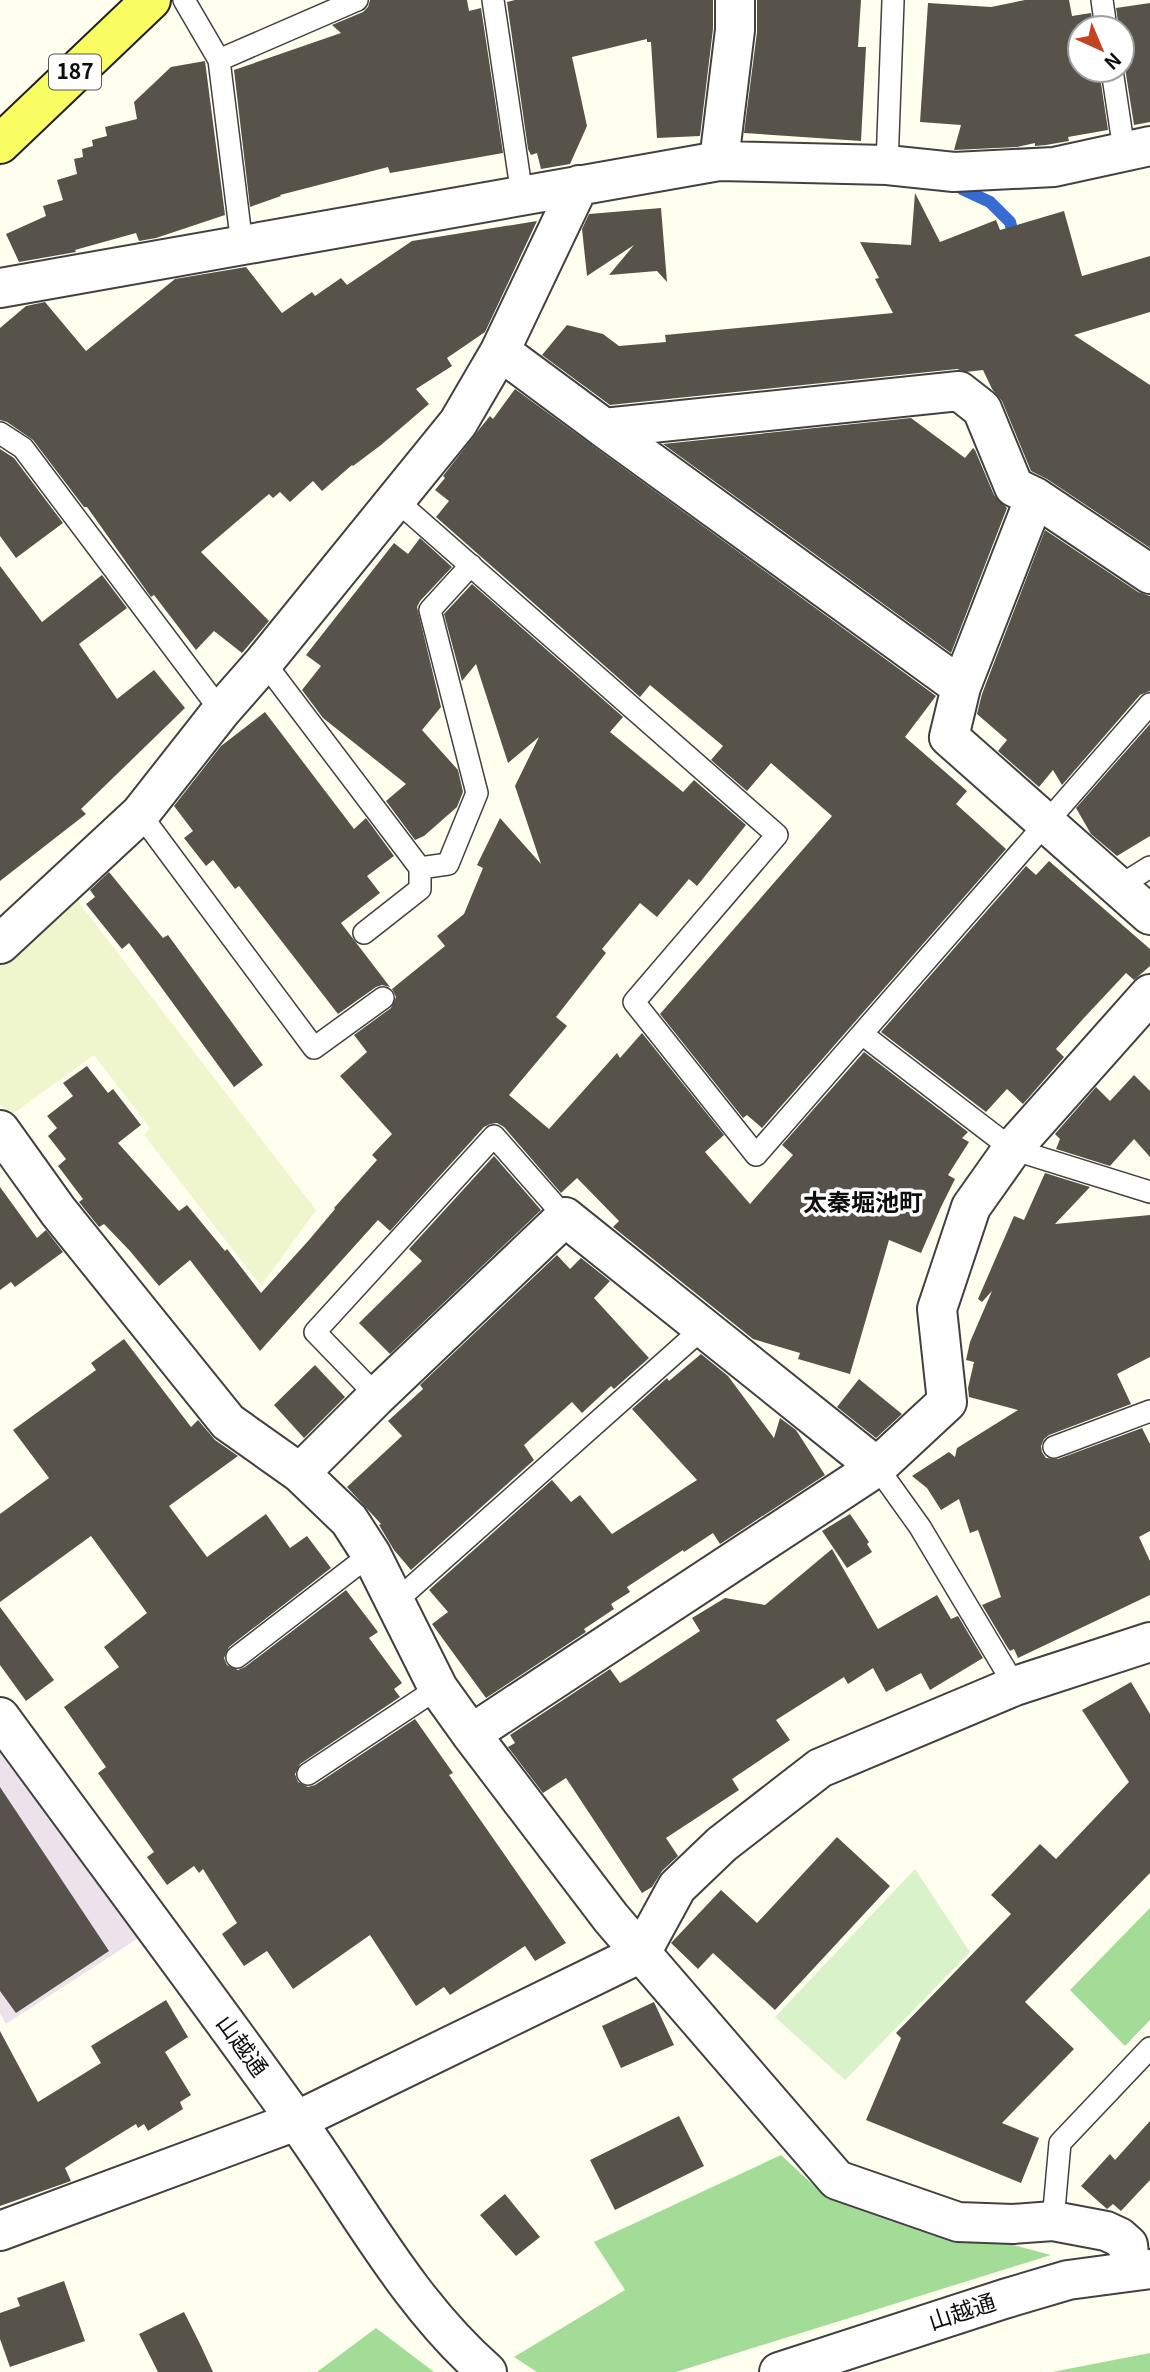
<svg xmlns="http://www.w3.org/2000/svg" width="1150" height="2372" viewBox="0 0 1150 2372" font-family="Georgia,'Noto Sans JP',serif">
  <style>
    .industrial { fill: #ede2eb }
    .farmland { fill: #eff6ce }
    .forest { fill: #a3dc96 }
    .pitch { fill: #d9f2c9 }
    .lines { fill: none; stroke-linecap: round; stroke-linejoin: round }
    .stream { stroke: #366bd2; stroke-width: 12 }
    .building { fill: #57534a }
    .service-casing { stroke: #414141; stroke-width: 24 }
    .minor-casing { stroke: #414141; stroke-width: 42 }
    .tertiary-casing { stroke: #414141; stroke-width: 42 }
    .primary-casing { stroke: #1f1f1f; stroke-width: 42 }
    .service { stroke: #fff; stroke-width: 21 }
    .minor { stroke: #fff; stroke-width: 38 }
    .tertiary { stroke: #fff; stroke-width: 38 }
    .primary { stroke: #f9fd62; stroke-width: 38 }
    .labels { text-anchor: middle; stroke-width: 7; stroke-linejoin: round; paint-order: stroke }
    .shield { fill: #fff; stroke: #565656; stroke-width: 2 }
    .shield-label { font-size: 21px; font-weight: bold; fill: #0e0e0e }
    .street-label { font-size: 23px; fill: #0e0e0e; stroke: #fff }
    .neighbourhood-label { font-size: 24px; font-weight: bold; fill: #0e0e0e; stroke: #fff }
  </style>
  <rect width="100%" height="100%" fill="#feffef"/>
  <path class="industrial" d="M0,1749L140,1937L6,2024L0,2013Z"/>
  <path class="farmland" d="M73,895L316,1210L261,1286L144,1135L150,1128L94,1055L10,1116L0,1104V960Z"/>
  <path class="forest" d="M1150,1908V2020L1125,2046L1070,1990Z
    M781,2155L824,2195L1051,2255L676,2372H537L514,2357L625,2290L594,2242Z
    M376,2328L434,2372H317Z
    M1150,2353V2372H1052Z"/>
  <path class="pitch" d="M915,1869L970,1952L845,2080L775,2017Z"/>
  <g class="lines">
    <path class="stream" d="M962,189L990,202L1010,222L1015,241"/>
  </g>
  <path class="building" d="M370,0H467L469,11L481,8L503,153L390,173L388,167L280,195L281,196L250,207L234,70L341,33L332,25L363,12L368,7Z
    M515,0H713V29L700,136L657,138L651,42H647V39L572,57L587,126L570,164L541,169L537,153L531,155L528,149L507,2Z
    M757,0H861L858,47H866L861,141L744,133L757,32Z
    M1025,0H1069L1072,16L1091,13L1093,28H1080V70H1099L1108,130L1068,137L1069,141L1046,145L1035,146V143L1017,147L954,150L961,125L920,122L928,3L991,7Z
    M1150,3V122L1134,125L1125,68L1122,62V28H1119L1116,8Z
    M205,61L225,215L156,238L139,241L136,233L75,250L76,252L19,262L6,234L46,216L43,206L63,200L57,180L77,174L74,159L83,157L82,149L93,146L92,140L107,136L105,127L137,119L134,102L171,67Z
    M915,193L940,242L996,220L1000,230L1064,211L1082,276L1150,256V312L1074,335L1150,385V548L1047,479L1031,471L1002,401L992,389L983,370L966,372L957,369L610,405L542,355L567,325L603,334L619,346L666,342L665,335L893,313L875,279L879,278L860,242L911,245Z
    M661,208L667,282L657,271L609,275L634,245L587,276L582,229L589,214Z
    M537,221L485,332L447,358L452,366L416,389L429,404L381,445L353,466L352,465L322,491L313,481L290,502L280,492L273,498L269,494L201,552L269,621L242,653L214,631L196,650L154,595L151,597L87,507H84L33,440L7,422L0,420V328L26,306L45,302L86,351L175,279L246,267L282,313L312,292L315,296L341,278L347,285L412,241Z
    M515,389L936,696L905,737L967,791L956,804L1006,849L762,1128L747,1115L743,1118L660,1014L832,816L771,763L747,791L711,760L723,746L650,685L640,697L436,517L449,501L435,490L445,478L443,476L481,427L490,416L493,419Z
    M911,418L965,458L973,448L975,450L994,495L1007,508L951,653L663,444Z
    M0,449L14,458L63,523L16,558L0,536Z
    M1045,530L1138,592L1150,596V691L1140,695L1062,785L1053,770L1039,787L998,751L1007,740L977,714L982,694Z
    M420,538L452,567L420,601L417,607L441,707L422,730L458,770L463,792L457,807L424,836L415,840L386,801L406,784L323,718L302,690L321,666L306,655L394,543L408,554Z
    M0,566L42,622L102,575L127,608L79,644L117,699L154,670L185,708L81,809L86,814L0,881Z
    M472,584L623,717L610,732L683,792L694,780L746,825L697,886L689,879L657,917L640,903L602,949L606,953L556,1017L567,1026L509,1095L549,1129L617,1053L620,1058L642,1033L724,1135L705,1152L750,1204L793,1155L782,1145L864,1052L968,1132L962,1138L969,1142L948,1175L955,1179L941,1207L921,1253L889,1240L850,1374L798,1359L800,1353L753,1339L613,1227L619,1221L577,1178L561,1193L504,1127L497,1123L490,1124L484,1127L390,1231L378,1220L260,1351L190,1260L159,1286L130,1251L104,1224L99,1227L79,1202L83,1199L58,1166L66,1159L48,1136L57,1128L47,1116L73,1096L63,1083L87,1066L108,1093L113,1089L141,1125L118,1143L179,1211L187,1205L225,1251L227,1249L261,1293L309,1240L335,1209L334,1208L377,1160L372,1155L392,1134L340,1076L367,1052L354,1035L391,1008L396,997L392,989L445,946L437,936L464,914L483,868L477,865L500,818L541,864L515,786L539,737L508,763L476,664L462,681L444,614Z
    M265,712L354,829L366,818L394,856L367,876L380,893L341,923L390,987L382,985L376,987L338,1014L239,886L235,889L213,860L206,866L184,838L193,831L174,806L221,746Z
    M1150,724V836L1117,856L1091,834L1076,808Z
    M1049,861L1150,949V966L1134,980L1126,973L1083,1019L1056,1049L1064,1057L1023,1104L1007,1089L986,1112L881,1032L1026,866L1036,875Z
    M109,872L163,938L168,935L263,1065L234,1087L129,943L122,949L86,904L95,897L90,890Z
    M1134,1075L1150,1091V1157L1134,1139L1110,1166L1056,1149L1060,1139L1055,1134L1096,1087L1110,1101Z
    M494,1156L541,1210L390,1354L359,1323L422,1261L409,1249Z
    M1045,1173L1090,1187L1055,1224L1150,1215V1357L1117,1374L1131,1404L1049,1435L1044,1439L1041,1446L1042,1452L1046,1458L1058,1459L1142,1428L1150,1444V1531L1139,1537L1150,1561V1595L1018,1658L1014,1649L1010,1651L1006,1645L982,1605L1001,1597L978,1530L970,1533L959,1499L941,1510L927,1488L912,1476L949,1452L955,1457L957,1448L1018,1410L969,1397L968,1388L974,1362L966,1360L970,1342L992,1291L982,1302L978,1299L1014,1216L1024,1220Z
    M0,1187L37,1238L46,1230L63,1252L15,1287L11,1282L0,1290Z
    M557,1255L570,1269L581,1258L610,1281L594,1298L649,1358L614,1389L611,1386L582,1413L572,1402L524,1445L534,1460L411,1570L394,1550L379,1525L381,1524L347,1487L402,1436L388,1421L423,1389L420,1385Z
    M124,1339L191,1427L198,1420L215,1440L238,1456L169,1506L207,1557L266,1514L290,1548L307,1536L331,1568L229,1647L224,1658L227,1665L238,1670L245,1667L346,1590L378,1632L369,1638L402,1683L394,1689L400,1697L300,1764L295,1774L298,1782L308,1787L315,1785L415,1719L453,1773L449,1775L566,1943L535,1961L525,1946L450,1995L444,1987L416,2006L370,1935L293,1989L267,1951L244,1966L222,1934L237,1923L203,1869L199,1873L194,1866L167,1885L147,1857L154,1852L98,1773L106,1767L64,1707L119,1667L104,1647L147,1613L91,1536L0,1602V1514L49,1478L13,1430L96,1370L91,1363Z
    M701,1354L728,1376L774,1438L780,1418L796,1430L825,1475L720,1544L713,1533L684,1552L683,1550L627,1587L630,1592L611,1604L614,1609L584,1629L586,1632L486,1698L432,1624L448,1612L429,1590L552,1480L571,1502L580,1495L612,1534L697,1480L632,1409L667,1378L669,1381Z
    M315,1365L345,1397L304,1438L274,1405Z
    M859,1379L902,1414L876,1438L837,1407Z
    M850,1514L869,1542L867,1544L872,1552L847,1568L822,1531Z
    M832,1549L878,1629L937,1595L951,1619L958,1616L983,1658L930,1690L921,1673L886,1692L873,1668L848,1684L844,1677L776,1720L790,1740L732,1779L739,1790L666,1838L678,1856L662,1871L652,1887L642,1893L566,1778L543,1793L508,1747L515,1743L510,1735L610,1669L620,1683L627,1679L700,1631L692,1618L725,1598L765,1605Z
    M0,1607L54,1680L26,1701L0,1665Z
    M1131,1682L1150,1714V1873L1025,2002L1074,2049L1002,2123L1039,2138L1021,2183L866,2120L901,2038L896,2033L1011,1914L991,1895L1040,1844L1056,1859L1129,1782L1082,1710Z
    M0,1787L109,1951L16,2013L0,1991Z
    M837,1837L890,1886L775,2010L713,1953L698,1969L671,1943L721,1890L757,1923Z
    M166,2000L188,2037L165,2052L191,2095L180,2102L183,2109L148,2131L144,2124L138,2128L136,2124L71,2164L65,2168L71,2181L0,2206V2031L38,2102L101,2063L91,2046Z
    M654,2002L674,2045L621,2068L602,2026Z
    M679,2116L704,2166L615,2210L590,2160Z
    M1150,2121V2180L1121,2211L1113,2204L1107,2209L1081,2186L1110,2154L1115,2160Z
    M505,2194L540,2237L516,2256L480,2215Z
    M64,2281L85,2341L10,2367L0,2339V2313L20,2306L17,2298Z
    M184,2312L201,2346L213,2372H158L139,2334Z"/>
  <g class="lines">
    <g class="service-casing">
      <path id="service" d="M184,0L219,60L242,245
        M493,0L522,195
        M1102,0L1106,28
        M219,60L357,0
        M1112,70L1124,150
        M887,165L893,1
        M0,433L23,448L221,711
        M396,500L777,835L634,1002L756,1155L1150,704
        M264,662L420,868L448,864L477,793L430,610L471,565
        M140,814L314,1048L383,998
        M1118,887L1150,867
        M364,933L420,889V868
        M862,1034L1012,1149L1150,1192
        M377,1396L315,1332L494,1136L565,1217
        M1054,1447L1150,1411
        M877,1467L920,1527L1015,1686
        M395,1602L703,1328
        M237,1657L371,1554
        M308,1774L438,1688
        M1053,2221L1060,2143L1150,2048"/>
    </g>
    <g class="minor-casing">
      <path id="minor" d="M719,161L735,30V0
        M0,288L719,161L887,165L954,172L1054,167L1150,146
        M500,351L604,428L959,391L982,409L1014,487L1035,497L1150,574
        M604,428L961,687
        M1035,497L961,687L949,737L1150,915
        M0,944L140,814L221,711L264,662L458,423L500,351L579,185
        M0,1130L58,1211L228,1422L300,1473L349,1520L371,1554L438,1688L471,1734L611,1918L837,2180L958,2222L1013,2224L1053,2221L1106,2231L1119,2237L1128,2245L1131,2271
        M300,1473L377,1396L565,1217L877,1467
        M471,1734L877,1467L947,1402L937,1309L971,1207L1012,1149L1150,994
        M0,2231L296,2121L641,1953L677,1887L722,1844L820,1768L1015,1686L1150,1642"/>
    </g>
    <g class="tertiary-casing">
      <path id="tertiary" d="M0,1717C98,1851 198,1984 295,2119C357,2205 407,2302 487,2372
        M779,2372L1004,2299L1068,2280L1150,2269"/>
    </g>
    <g class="primary-casing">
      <path id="primary" d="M0,144L151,0"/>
    </g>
    <use href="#service" class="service"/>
    <use href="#minor" class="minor"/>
    <use href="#tertiary" class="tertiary"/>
    <use href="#primary" class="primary"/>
  </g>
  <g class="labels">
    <rect class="shield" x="49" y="54.5" width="52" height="35" rx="5"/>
    <g class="shield-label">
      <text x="75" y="79">187</text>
    </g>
    <g class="street-label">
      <text transform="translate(242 2046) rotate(54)" y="8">山越通</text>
      <text transform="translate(962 2312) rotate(-18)" y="8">山越通</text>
    </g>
    <g class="neighbourhood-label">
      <text x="863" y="1211">太秦堀池町</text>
    </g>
  </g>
  <g transform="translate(1101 49) rotate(136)"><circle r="33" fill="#ffffff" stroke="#9f9f9f" stroke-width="2"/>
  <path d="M0-5L12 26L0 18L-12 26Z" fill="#c34421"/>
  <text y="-10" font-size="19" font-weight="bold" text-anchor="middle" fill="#0e0e0e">N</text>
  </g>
</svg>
